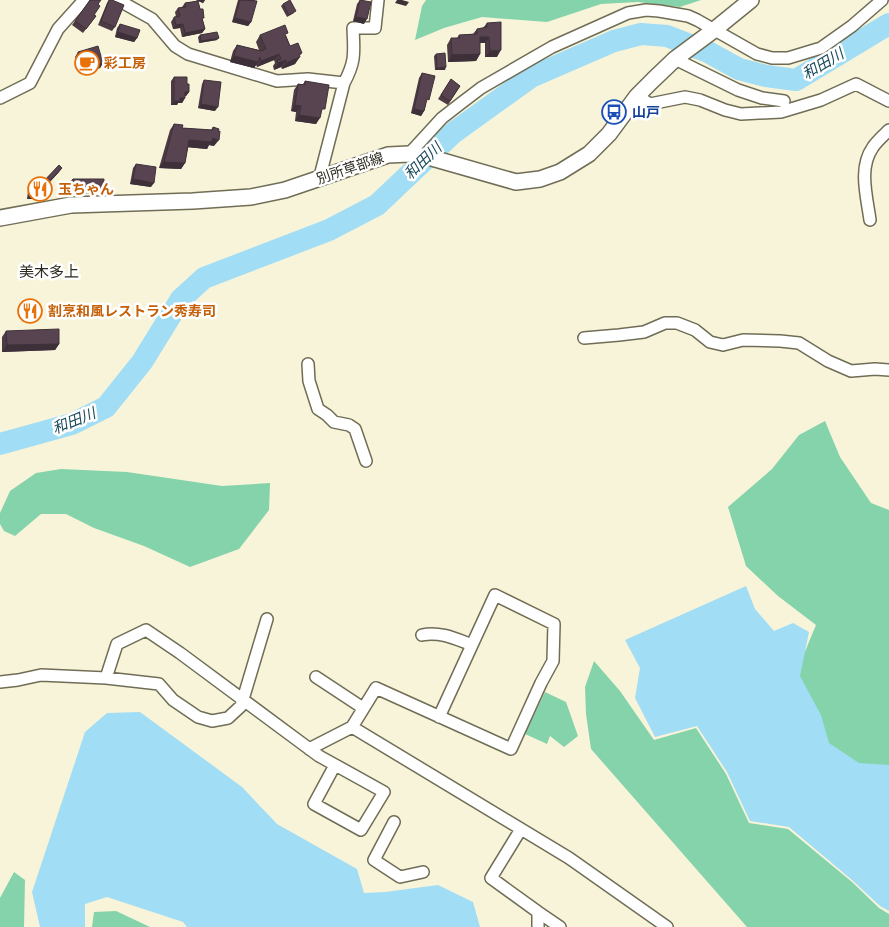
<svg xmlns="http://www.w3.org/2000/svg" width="889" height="927" viewBox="0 0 889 927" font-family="'Times New Roman','Noto Sans JP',serif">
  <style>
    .green { fill: #84d3aa }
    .water { fill: #a1ddf5 }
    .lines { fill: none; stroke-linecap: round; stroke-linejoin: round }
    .river { stroke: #a1ddf5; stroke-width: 22 }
    .minor-casing { stroke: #706d56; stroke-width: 14 }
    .major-casing { stroke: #706d56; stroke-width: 18 }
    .minor { stroke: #fff; stroke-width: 11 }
    .major { stroke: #fff; stroke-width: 15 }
    .wall { fill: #4c3a45 }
    .shaded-wall { fill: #3e3038 }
    .building { fill: #584450; stroke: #3e3038 }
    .labels { text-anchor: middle; stroke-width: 5; stroke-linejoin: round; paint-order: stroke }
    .food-label { font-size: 14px; font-weight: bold; fill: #c56008; stroke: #fff; text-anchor: start }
    .transit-label { font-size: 14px; font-weight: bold; fill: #164399; stroke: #fff; text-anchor: start }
    .street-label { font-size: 14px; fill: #2a291f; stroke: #fff }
    .water-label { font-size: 15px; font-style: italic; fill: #1a4a5b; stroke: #fff }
    .neighbourhood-label { font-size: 15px; fill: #2a291f; stroke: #fff }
  </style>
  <rect width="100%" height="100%" fill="#f8f4da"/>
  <path class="green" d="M426,0H701L680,7L638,2L601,4L547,22L482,17L444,28L415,40L422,6Z
    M825,421L840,457L871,503L889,510V770L850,769L819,740L794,678L816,625L778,596L746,566L728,507L772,469L799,435Z
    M61,469L127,472L222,486L270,483L269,510L239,549L190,567L144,546L94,528L66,514H41L15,536L4,531L0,524V513L10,491L36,473Z
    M594,661L620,691L654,740L696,728L726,774L749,823L788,829L852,882L879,908L889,914V927H747L591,749L586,714L585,687Z
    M545,692L566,702L578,736L564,747L550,736L547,744L525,734Z
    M14,872L25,880L24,927H0V898Z
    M116,911L150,927H92L94,912Z"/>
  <path class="water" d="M746,586L755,609L774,631L793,623L809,632L800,676L821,715L829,743L859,763L889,765V911L880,906L852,880L789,827L750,821L727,772L697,726L655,737L635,698L640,668L625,640Z
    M140,712L242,787L277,824L357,869L364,893L385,892L438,885L473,902L480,927H187L183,922L107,897L85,904V927H40L32,892L85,732L107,713Z"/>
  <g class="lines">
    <path class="river" d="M0,444L72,424L106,407L142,362L181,299L204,278L329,230L377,205L453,133L531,77L614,41L641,34L667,36L708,52L739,69L766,76L796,80L889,24"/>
    <g class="minor-casing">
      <path id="minor" d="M118,0L152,19L175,46L188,54L277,81L308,79L344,83L319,180
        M675,59L738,90L762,98L784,101
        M344,83C356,61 354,52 353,28H375L378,0
        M637,96L650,104L685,97L700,100L725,110L741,114L781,112L821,100L856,84L889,101
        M0,98L30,83L58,29L84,0
        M409,154L442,118L460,104L481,88L552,47L628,13L646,10L659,11L688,16L697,20L757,54L772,58H788L821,48L852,26L882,0
        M870,220C867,197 858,168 873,147C877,141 884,135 889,130
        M584,338L619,335L644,332L665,323H677L695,330L710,342L723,345L743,340L780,341L799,343L828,361L851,371L875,369L889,370
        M308,364L309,381L318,409L327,415L334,422L349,425L355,429L366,461
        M316,677L363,708
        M106,678L117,644L146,630L180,653L319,756L384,792L361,830L314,804L335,765
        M0,682L18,680L41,675L106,678L159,684L173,700L198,717L212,721L228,718L241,706L267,619
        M439,717L472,645
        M352,727L569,858L667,927
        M309,749L352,727L376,688L511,749L541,683L553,661L554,624L495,595L472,645C456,639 440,631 422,635
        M394,822L374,860L400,877L423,872
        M521,829L491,878L538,912
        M538,927V912L560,927"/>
    </g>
    <g class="major-casing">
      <path id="major" d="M0,218L71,205L193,201L251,197L285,190L388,155L409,154L432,158L516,182L540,179L560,172L589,154L609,134L637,96L653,80L675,59L714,30L751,0"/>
    </g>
    <use href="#minor" class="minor"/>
    <use href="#major" class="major"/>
  </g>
  <path class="wall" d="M90,0L98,5L94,15L96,16L83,33L72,25Z
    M109,0L115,27L112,31L98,25L107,3Z
    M196,0H205L203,3L198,1L205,29L202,33L182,37L180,28L173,29L171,22L174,17H176L175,12L178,8L182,7L185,3L198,1Z
    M238,0H255L251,22L248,26L232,22Z
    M360,0L364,24L353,21L357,4Z
    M283,4L294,13L287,17L281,6Z
    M487,23L497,57H485V43H480V54L476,61L448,62L447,45L451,38H457L459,35L473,34L477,29L483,28Z
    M120,24L137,38L134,42L115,37L117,28Z
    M200,35L217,40L199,43L198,37Z
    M260,35L286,36L290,46L299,56L295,64L282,69L281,67L274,70L273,66L275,63L274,60L257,67L256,65L254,68L230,62L233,51L237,45L259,50L256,42Z
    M78,52L103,63L100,68L80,74L75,57Z
    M436,54L445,70H435L434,56Z
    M422,73L426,104L424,111L421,116L411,113L419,78Z
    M174,77L187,84L189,92L186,96H185V98L182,103H178L177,105H171V81Z
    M451,79L460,86L448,105L438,99Z
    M204,80L215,111L198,108L202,84Z
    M305,81L321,114L316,124L295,121L296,112L291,111L294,90L298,84H303Z
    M174,124L182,128L211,130L213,127L214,146L209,145L207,149L188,147L185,163L181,169L159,168L170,130Z
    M136,164L151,187L130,184L133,168Z
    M59,172L34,199H27L28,191L31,186L42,183Z
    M6,331L59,344L55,350L2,352V337Z"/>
  <path class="shaded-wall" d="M196,0H205L203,3Z
    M397,0H402L409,2L406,6L395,3Z
    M356,17L367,19L364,24L353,21Z
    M235,18L251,22L248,26L232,22Z
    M183,24L180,28L173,29L176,25Z
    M205,29L202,33L182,37L185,33Z
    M118,32L137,38L134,42L115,37Z
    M480,37H489L485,43H475Z
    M219,38L217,40L199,43L201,41Z
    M501,50L497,57H485L490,51Z
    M302,53L298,58L300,57L295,64L282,69L286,63Z
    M279,54L274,60L257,67L261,61Z
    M480,54L476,61L448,62L452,55Z
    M234,56L258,62L254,68L230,62Z
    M286,60L281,67L274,70L278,63Z
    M103,63L100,68L80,74L83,70Z
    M446,67L445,70H435L437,68Z
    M185,92H189L186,96H182Z
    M180,98H185L182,103H178L177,105H171L174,101Z
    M201,104L218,107L215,111L198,108Z
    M295,105L301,106L296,112L291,111Z
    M414,109L424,111L421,116L411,113Z
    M299,115L320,118L316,124L295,121Z
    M213,138L219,140L214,146L209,145L207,149L184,147L189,140Z
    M164,162L185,163L181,169L159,168Z
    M62,168L59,172L34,199H27L30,195Z
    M133,179L154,183L151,187L130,184Z
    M104,189L101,193L59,194L62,190Z
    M59,344L55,350L2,352L7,345Z"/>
  <path class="building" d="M90,0H101L98,4L100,6L94,15L96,16L86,29L75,21Z
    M109,0H112L124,5L115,27L101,21Z
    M240,0L257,1L251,22L235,18Z
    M290,0L296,11L289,15L283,4Z
    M360,0L371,2L367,19L356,17Z
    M198,1L200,9H203L204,18H202L205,29L185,33L183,24L176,25L174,17L180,16L178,8L186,7L185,3Z
    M501,22V50L490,51L489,37H480V54L452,55L451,38H460L459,35L477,34V29L487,27V23Z
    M120,24L140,30L137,38L118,32Z
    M285,25L288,33L285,34L290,46L298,43L302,53L299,54L300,57L286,63V60L278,63L277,60L281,59L279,54L261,61L260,57L258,62L234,56L237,45L261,51L266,49L260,35Z
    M217,32L219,38L201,41L200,35Z
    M98,46L103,63L83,70L78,52Z
    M445,53L446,67L437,68L436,54Z
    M422,73L435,76L429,100L427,99L424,111L414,109Z
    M174,77H187V84H189V92H185V98H180V101H174Z
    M451,79L460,86L450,101L441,95Z
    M204,80L221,82L218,107L201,104Z
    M305,81L329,85L325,109H322L320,118L299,115L301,106L295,105L298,84L305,85Z
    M174,124L183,125L182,128L213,130V127L219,129L218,132L220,131L219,140L213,138L211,142L189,140L185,163L164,162Z
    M136,164L156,167L154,183L133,179Z
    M59,165L62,168L37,195H30L31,186L42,183Z
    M73,179H104V189L62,190Z
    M59,329V344L7,345L6,331Z"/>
  <defs>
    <g id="cafe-ring" transform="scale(1.25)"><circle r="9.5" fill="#fff" stroke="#e8710a" stroke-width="1.5"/><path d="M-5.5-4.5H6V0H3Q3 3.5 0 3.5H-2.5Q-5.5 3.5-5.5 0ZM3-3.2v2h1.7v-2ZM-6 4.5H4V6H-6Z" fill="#e8710a"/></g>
    <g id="bus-ring" transform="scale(1.25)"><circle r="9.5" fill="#fff" stroke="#1a4fb4" stroke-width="1.5"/><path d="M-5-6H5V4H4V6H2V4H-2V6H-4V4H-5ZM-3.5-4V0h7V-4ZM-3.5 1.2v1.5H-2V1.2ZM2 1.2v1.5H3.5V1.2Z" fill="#1a4fb4"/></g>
    <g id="restaurant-ring" transform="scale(1.25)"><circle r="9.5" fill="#fff" stroke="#e8710a" stroke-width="1.5"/><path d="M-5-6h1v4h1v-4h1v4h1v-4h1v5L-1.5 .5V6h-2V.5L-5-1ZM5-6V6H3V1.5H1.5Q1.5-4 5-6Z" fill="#e8710a"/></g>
  </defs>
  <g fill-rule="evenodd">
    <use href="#cafe-ring" x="87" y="63"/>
    <use href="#bus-ring" x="614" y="112"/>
    <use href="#restaurant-ring" x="40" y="189"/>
    <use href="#restaurant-ring" x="30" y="311"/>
  </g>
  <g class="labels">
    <g class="food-label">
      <text x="104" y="68">彩工房</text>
      <text x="58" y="194">玉ちゃん</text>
      <text x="48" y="316">割烹和風レストラン秀寿司</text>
    </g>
    <g class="transit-label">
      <text x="632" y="117">山戸</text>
    </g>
    <g class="street-label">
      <text transform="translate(350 168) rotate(-19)" y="5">別所草部線</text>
    </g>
    <g class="water-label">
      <text transform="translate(823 64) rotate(-31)" y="5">和田川</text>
      <text transform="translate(423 161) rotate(-44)" y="5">和田川</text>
      <text transform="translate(74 421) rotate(-22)" y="5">和田川</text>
    </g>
    <g class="neighbourhood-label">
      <text x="49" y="277">美木多上</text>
    </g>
  </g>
</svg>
